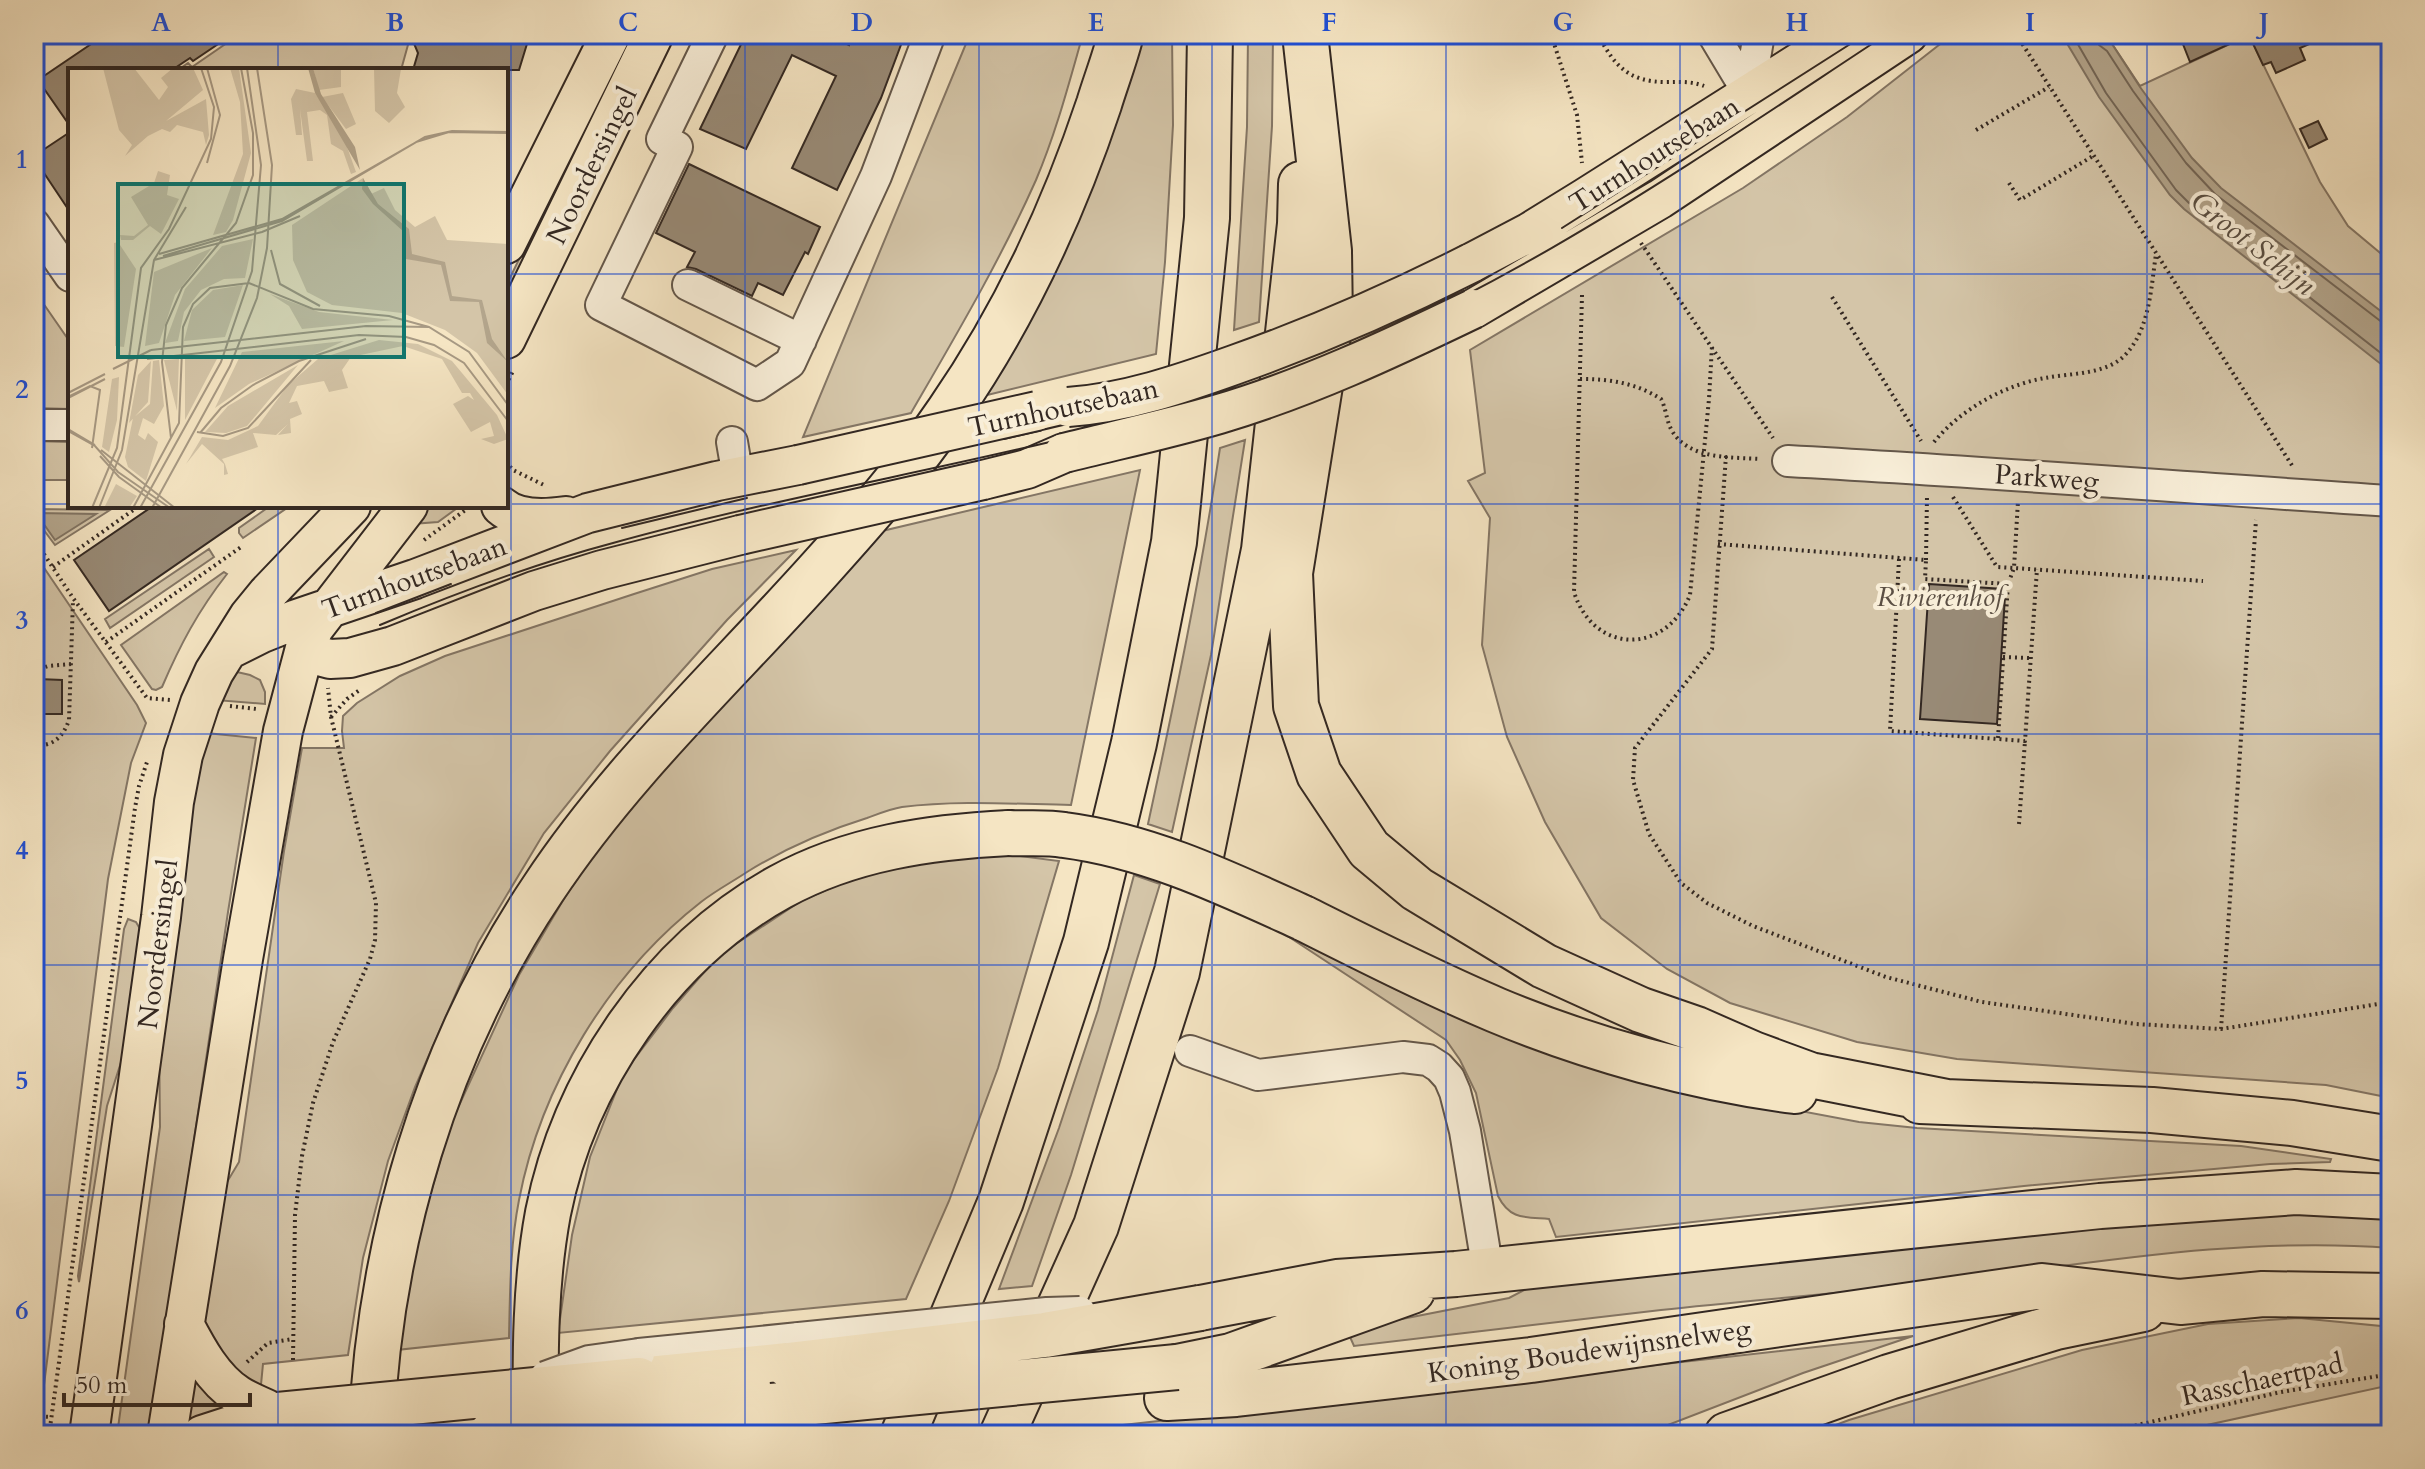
<svg xmlns="http://www.w3.org/2000/svg" width="2425" height="1469" viewBox="0 0 2425 1469" font-family="Cardo,serif">
  <style>
    .green { fill: #d4c5a8; stroke: #847665; stroke-width: 2 }
    .water { fill: #b3a58c; stroke: #807362; stroke-width: 2 }
    .lines { fill: none; stroke-linecap: round; stroke-linejoin: round }
    .shore { stroke: #736657; stroke-width: 2 }
    .building { fill: #988a76; stroke: #332822; stroke-width: 2 }
    .minor-casing { stroke: #64574a; stroke-width: 34 }
    .major-casing { stroke: #332822; stroke-width: 42 }
    .highway-casing { stroke: #332822; stroke-width: 48 }
    .path { stroke: #332822; stroke-width: 4; stroke-dasharray: 2 4; stroke-linecap: butt }
    .minor { stroke: #f8eed8; stroke-width: 30 }
    .major { stroke: #f5e5c3; stroke-width: 38 }
    .highway { stroke: #f5e5c3; stroke-width: 44 }
    .tram { stroke: #332822; stroke-width: 2 }
    .minor-bridge-casing { stroke: #64574a; stroke-width: 34; stroke-linecap: butt }
    .major-bridge-casing { stroke: #332822; stroke-width: 42; stroke-linecap: butt }
    .highway-bridge-casing { stroke: #332822; stroke-width: 48; stroke-linecap: butt }
    .minor-bridge { stroke: #f8eed8; stroke-width: 30 }
    .major-bridge { stroke: #f5e5c3; stroke-width: 38 }
    .highway-bridge { stroke: #f5e5c3; stroke-width: 44 }
    .grid { fill: none; stroke: #1d4ed8; stroke-width: 2; stroke-opacity: 0.55 }
    .labels { text-anchor: middle; stroke-width: 8; stroke-linejoin: round; paint-order: stroke }
    .street-label { font-size: 28px; fill: #332822; stroke: #f8eed8 }
    .park-label { font-size: 28px; font-style: italic; fill: #5b4f44; stroke: #f8eed8 }
    .water-label { font-size: 30px; font-style: italic; fill: #594e42; stroke: #f8eed8 }
    .inset-road { fill: none; stroke: #a79983; stroke-width: 2 }
    .view { fill: #0f766e; fill-opacity: 0.15; stroke: #0f766e; stroke-width: 4 }
    .inset-edge { fill: none; stroke: #332822; stroke-width: 4 }
    .neatline { fill: none; stroke: #1d4ed8; stroke-width: 3 }
    .grid-label { font-size: 26px; text-anchor: middle; font-weight: bold; fill: #1d4ed8 }
  </style>
  <rect width="100%" height="100%" fill="#f5e5c3"/>
  <filter id="stains"><feTurbulence type="fractalNoise" baseFrequency=".0025" numOctaves="4"/><feColorMatrix values="0 0 0 0 .2 0 0 0 0 .09 0 0 0 0 .02 0 0 0 .5 -.17"/></filter>
  <radialGradient id="worn" r=".72"><stop offset=".6" stop-color="#630" stop-opacity="0"/><stop offset="1" stop-color="#630" stop-opacity=".3"/></radialGradient>
  <path class="green" d="M240,34H411L401,70H178L188,63L192,67Z
    M629,34H637L506,300V286Z
    M970,34H1083C1069,83 1056,133 1036,180C1000,261 955,337 911,413L803,437Z
    M1138,34H1172L1173,125L1165,262L1156,354L979,397Z
    M1248,34H1273L1272,126L1259,322L1234,330L1247,127Z
    M1953,34H2104L2106,42L2110,41L2140,86L2249,35L2320,182L2348,226L2391,262V1098L2326,1085L1957,1059L1857,1042L1730,1003L1667,969L1601,918L1545,822L1507,737L1482,645L1490,518L1468,481L1485,473L1470,350L1743,188L1847,117Z
    M34,290L70,342V409L34,408Z
    M1245,440L1211,655L1172,832L1148,824C1175,699 1201,575 1220,448Z
    M34,441L70,442V480H34Z
    M1140,470L1071,805C1015,804 957,800 902,807C890,809 878,814 867,818C825,831 784,849 747,872C732,882 715,891 701,902C609,974 541,1085 519,1200C510,1246 510,1292 509,1338L396,1350L410,1265L451,1123L519,975L565,897L600,845L638,796L878,532Z
    M270,506H290L243,538L239,533V528Z
    M425,506H460L438,522L411,524Z
    M34,509L110,510L55,545L34,517Z
    M209,549L214,557L110,628L105,619Z
    M796,550L727,620L610,751L544,833L478,943L415,1087L388,1161L363,1258L348,1355L263,1364L260,1395L201,1333L221,1192L239,1162L284,851L302,748H344L342,731L343,716L357,703L400,676L445,656L634,594L712,569Z
    M34,553L137,705L146,723L131,763L108,879L44,1385L34,1384Z
    M224,572L227,574C198,611 180,645 162,687L156,690L152,689L121,645Z
    M237,672L250,675L260,680L265,692V704L215,700L231,674Z
    M206,733L256,738L228,912L150,1435H117L160,1127L159,1033L195,772Z
    M989,852L1059,861L998,1068L949,1201L906,1299L558,1333L572,1235L590,1157L623,1074L673,1008L719,955L801,901L856,877L919,861Z
    M1134,875L1160,884L1071,1175L1032,1286L999,1289L1059,1128L1098,1010Z
    M128,919L136,922L140,929L142,952L123,1056L107,1106L79,1282L78,1276L124,929Z
    M1286,935L1414,998L1537,1047L1699,1092L1859,1122L1917,1128L2241,1146L2331,1159L2330,1162L2270,1164L2024,1186L1556,1237L1549,1219C1525,1217 1510,1220 1498,1196L1476,1093L1460,1060L1446,1040Z
    M2290,1212L2391,1215V1248C2239,1236 2089,1264 1939,1282C1846,1293 1753,1300 1661,1310C1559,1322 1456,1334 1354,1346L1350,1337L1353,1332L1361,1327L1509,1298L1534,1285L2240,1214Z
    M2299,1318L2391,1327V1385L2161,1435H1809L1849,1420L2082,1350L2208,1324Z
    M1913,1336L1803,1373L1642,1435H1051L1052,1433Z
    M191,1368L229,1407L183,1424Z"/>
  <path class="water" d="M2064,34H2104L2106,42L2110,41L2140,87L2192,158L2221,188L2391,319V372L2184,209L2170,195L2099,97L2068,45Z
    M36,513L96,514L55,540Z"/>
  <g class="lines">
    <path class="shore" d="M2072,34L2106,93L2176,190L2189,203L2391,361
      M2096,34L2099,45L2107,51L2133,91L2186,163L2215,194L2383,323L2391,325"/>
  </g>
  <path class="building" d="M106,34H233L193,61L190,58L172,70H70V126L38,80Z
    M410,34H530L519,70H413L418,53Z
    M746,34H826L849,45L852,34H905L881,98L837,190L792,168L836,76L792,55L746,149L700,129Z
    M2179,34H2332L2300,48L2305,60L2276,73L2271,62L2263,65L2249,35L2190,62Z
    M2318,121L2327,139L2309,148L2300,129Z
    M70,132V212L34,158V156Z
    M689,164L820,227L808,254L805,252L783,295L758,283L752,296L696,269L687,267L695,252L656,233Z
    M153,506H261L109,611L74,560Z
    M1929,584L2003,589L2002,596H2005L1997,724L1920,719Z
    M38,679L62,680V714H38Z"/>
  <g class="lines">
    <g class="minor-casing">
      <path id="minor" d="M713,34L662,139L677,147L601,305L757,385L790,363L876,176L930,34
        M1713,34L1749,94
        M1749,94L1759,34
        M34,224L70,276
        M688,285L801,340
        M34,425H70
        M732,442L738,477
        M1788,461C1989,472 2190,488 2391,501
        M1190,1051L1258,1075L1403,1057L1428,1060L1439,1067L1449,1078L1455,1092L1465,1131L1488,1271
        M639,1354L799,1338"/>
    </g>
    <g class="major-casing">
      <path id="major" d="M506,244L611,34
        M1471,263L1530,232L1585,198L1844,34
        M1473,309L1660,199L1908,34
        M506,339L654,34
        M983,480L1027,469L1064,453
        M501,506C518,521 545,519 566,516
        M305,648L315,655L330,659L350,658L393,646L534,591L602,570L740,535
        M228,650L262,633L297,619L415,579L588,513L717,481L798,465
        M184,1324C197,1349 213,1379 238,1395C250,1403 265,1407 278,1415
        M89,1435L161,917L174,802L183,755L200,703L214,672L249,616L267,594L351,506
        M167,1435L243,959L283,731L305,648L314,628L408,506
        M202,1435L239,1423L278,1415"/>
    </g>
    <g class="highway-casing">
      <path id="highway" d="M1305,34L1329,251L1330,323L1290,573L1296,706L1319,774L1369,849L1417,889L1544,966L1641,1010L1696,1029L1753,1054L1810,1075L1947,1102
        M1303,918C1367,950 1430,982 1496,1010C1589,1049 1695,1078 1795,1091
        M1920,1101L2152,1110L2292,1123L2391,1139
        M1200,1308L1337,1282L1456,1274L2100,1206L2296,1192L2391,1197
        M1177,1367L1231,1356L1412,1291
        M639,1380L788,1365
        M1167,1398L1236,1394L1531,1360L2042,1286L2180,1302L2263,1294L2391,1296
        M639,1419L772,1406
        M536,1425C535,1355 535,1283 548,1213C574,1081 662,952 780,887C851,848 930,837 1009,833
        M371,1435C379,1243 435,1050 543,889C621,771 726,674 820,569C865,519 911,467 949,411C1014,317 1063,212 1099,104C1106,81 1115,58 1121,34
        M903,1435L1001,1201L1086,942L1134,743L1174,542L1207,218L1210,34
        M1002,1435L1096,1226L1177,972L1264,550L1300,224L1301,184
        M1727,1435L1889,1377L2056,1327L2143,1309"/>
    </g>
    <path class="path" d="M1551,34L1577,115L1582,163
      M1598,34C1614,66 1629,82 1666,82C1680,82 1691,81 1704,86
      M2016,34L2293,467
      M1976,130L2049,87
      M2009,183L2020,200L2093,156
      M1641,243L1773,438
      M1582,295L1574,592C1594,655 1666,655 1690,595L1709,399L1712,346
      M1832,297L1921,441
      M1580,379C1610,379 1636,383 1661,399C1666,408 1666,419 1671,429C1687,460 1731,457 1761,459
      M506,385L514,369
      M1934,442C1960,410 2004,385 2045,378C2071,373 2107,375 2126,354C2150,328 2151,287 2156,254
      M1726,456L1712,649L1635,748L1633,780L1649,834L1681,883L1707,903L1753,926L1886,977L1982,1002L2136,1024L2221,1029L2391,1002
      M506,462L513,470L546,486
      M1953,497L1997,567L2014,568L2018,501
      M2382,526L2391,563
      M34,539L73,598L147,698L170,700
      M424,540L471,506
      M1718,544L1926,560L1925,579L2008,584L2014,568L2203,581
      M1899,559L1890,731L2025,741L2037,569
      M1926,560L1927,496
      M53,567L139,506
      M106,642L241,547
      M2003,657L2030,658
      M34,671L48,666L71,664
      M230,706L257,709
      M331,717L347,699L361,689
      M1998,738L2008,584
      M34,745C53,747 63,737 69,720L73,600
      M2019,824L2025,741
      M2221,1029L2256,520
      M293,1360L295,1215L302,1156L313,1103L333,1042L370,959L375,940L376,903L331,717L328,688
      M247,1362L268,1343L293,1339
      M34,1416L52,1417
      M34,1434H49
      M49,1435L135,808L139,786L148,759
      M2094,1435L2281,1392L2391,1374"/>
    <use href="#minor" class="minor"/>
    <use href="#major" class="major"/>
    <use href="#highway" class="highway"/>
    <path class="tram" d="M1562,228L1866,34
      M1327,346L1421,304
      M1236,379L1297,358
      M1004,439L1164,401
      M622,528L747,498
      M376,613L451,584
      M380,625C456,593 534,564 613,543C829,483 1053,453 1266,382C1488,306 1692,162 1887,34"/>
    <g class="minor-bridge-casing">
      <path id="minor-bridge" d="M799,1338L1047,1313L1080,1312
        M545,1377L589,1361L639,1354"/>
    </g>
    <g class="major-bridge-casing">
      <path id="major-bridge" d="M1068,407C1125,403 1181,384 1234,365C1316,336 1394,302 1471,263
        M1064,453C1116,440 1168,429 1219,414C1307,388 1390,349 1473,309
        M798,465L1037,411
        M740,535L983,480"/>
    </g>
    <g class="highway-bridge-casing">
      <path id="highway-bridge" d="M1009,833C1027,834 1046,832 1064,835C1149,846 1226,883 1303,918
        M788,1365L1045,1335L1200,1308
        M772,1406L1177,1367
        M278,1415L639,1380
        M490,1435L639,1419"/>
    </g>
    <use href="#minor-bridge" class="minor-bridge"/>
    <use href="#major-bridge" class="major-bridge"/>
    <use href="#highway-bridge" class="highway-bridge"/>
  </g>
  <path class="grid" d="M278,34V70M511,34V1435M745,34V1435M979,34V1435M1212,34V1435M1446,34V1435M1680,34V1435M1914,34V1435M2147,34V1435M34,274H70M506,274H2391M34,504H70M506,504H2391M278,506V1435M34,734H2391M34,965H2391M34,1195H2391"/>
  <g class="labels">
    <g class="street-label">
      <text transform="translate(1654 154) rotate(-32)" y="10">Turnhoutsebaan</text>
      <text transform="translate(591 165) rotate(-64)" y="10">Noordersingel</text>
      <text transform="translate(1063 407) rotate(-12)" y="10">Turnhoutsebaan</text>
      <text transform="translate(2047 477) rotate(4)" y="10">Parkweg</text>
      <text transform="translate(414 577) rotate(-20)" y="10">Turnhoutsebaan</text>
      <text transform="translate(157 944) rotate(-83)" y="10">Noordersingel</text>
      <text transform="translate(1589 1350) rotate(-8)" y="10">Koning Boudewijnsnelweg</text>
      <text transform="translate(2262 1379) rotate(-12)" y="10">Rasschaertpad</text>
    </g>
    <g class="park-label">
      <text x="1940" y="606">Rivierenhof</text>
    </g>
    <g class="water-label">
      <text transform="translate(2253 243) rotate(38)" y="10">Groot Schijn</text>
    </g>
  </g>
  <g transform="translate(68 68)">
    <rect width="440" height="440" fill="#f5e5c3"/>
    <path d="M35,0H66L91,32L100,19L93,10L105,0H125L135,22L98,53L138,31L141,67L138,77L135,64L109,57L102,64L94,61L80,68L57,88L64,77L51,62ZM162,0H171L183,85L165,152L158,164L145,167L175,86L172,34ZM245,0H273V19L251,22ZM306,0H359L333,1L329,25L337,39L321,55L307,43ZM228,21L247,25L274,65L288,104L283,106L275,83L263,76L259,47L252,42L239,44L245,93H239L232,41L234,67H228L223,31ZM275,25L288,56L278,61L254,29ZM90,103L102,107L99,127L111,131L93,166L82,158L65,172H53L52,167L66,168L80,157L63,129L86,115ZM295,110L303,126L316,120L327,142L347,159L367,148L379,172L440,176V327L409,285L377,262L334,245L264,237L239,224L225,192L224,157ZM185,171L177,210L156,211L133,222L116,244L110,273L97,275L117,221L154,178ZM50,174L68,201L56,279L47,278L46,175ZM144,180L107,227L91,275L77,278L86,204ZM175,217L157,269L116,273L124,242L145,222ZM202,226L251,244L325,252L234,261L221,238ZM311,272L350,276L384,293L429,347L440,371L426,376L413,371L426,368L422,354L403,364L385,336L400,328L406,332L402,325H394L374,291L335,278L283,289L274,302L280,320L261,324L256,313L229,318L221,335L229,333L234,346L222,351L223,365L210,367L220,356L208,367L185,365L190,379L154,391L157,396L160,406L156,407V396L134,376L118,396L134,369L160,372L190,358L220,317L250,291ZM276,273L181,316L147,340L174,284ZM151,287L117,352V290ZM111,291L109,343L96,292ZM91,292L96,338L86,356L75,350L70,367L77,372L80,365L90,374L78,413L60,399L57,389L65,350L82,336L85,293ZM83,293L80,334L61,355L70,307ZM230,297L179,358L158,365L137,364L160,338ZM51,309L49,352L41,384L34,379L44,311ZM48,416L69,428L61,440H36Z" fill="#d4c5a8"/>
    <path d="M240,0H245L253,26L287,79L292,102L247,25ZM295,110L310,136L341,161L344,186L377,194L384,228L414,232L424,271L440,294L419,275L411,234L382,233L373,197L338,191L336,164L305,136L294,121Z" fill="#b3a58c"/>
    <path class="inset-road" d="M139,0L152,47L139,95M348,74L381,64L440,65M203,182L212,216L252,238M91,186L214,151L350,73M95,188L214,153L357,69L384,63L440,64M86,192L194,164L232,148M83,282L298,258L361,259L401,284L440,337M79,291L291,267L338,269L366,277L396,295L440,353M45,301L83,282M0,325L37,306M0,329L22,318L32,322L24,380M0,330L37,311M0,361L27,377M0,363L27,378L50,404L102,440M129,364L155,368L180,360L243,292M132,365L153,340L185,317L231,293L298,271M103,370L94,294L98,257L114,220L168,155L185,107V65L173,0M33,382L107,440M32,388L51,409L94,440M24,440L49,380L73,200L101,161L143,71L146,39L133,0M31,440L54,382L86,192L118,139M65,440L111,355L115,259L125,236L142,220L181,215L245,241L321,248L361,259M72,440L153,294L184,203L193,97L179,0M84,440L162,298L189,230L199,180L204,97L189,0"/>
    <path class="view" d="M50,116H336V289H50Z"/>
    <rect width="440" height="440" class="inset-edge"/>
  </g>
  <rect width="2425" height="1469" fill="none" stroke="#f5e5c3" stroke-width="88"/>
  <path d="M64 1393v12h186v-12" fill="none" stroke="#332822" stroke-width="4"/>
  <text x="76" y="1393" font-size="24" fill="#332822" stroke="#f8eed8" stroke-width="6" paint-order="stroke">50 m</text>
  <rect x="44" y="44" width="2337" height="1381" class="neatline"/>
  <g class="grid-label">
    <text x="161" y="31">A</text>
    <text x="395" y="31">B</text>
    <text x="628" y="31">C</text>
    <text x="862" y="31">D</text>
    <text x="1096" y="31">E</text>
    <text x="1329" y="31">F</text>
    <text x="1563" y="31">G</text>
    <text x="1797" y="31">H</text>
    <text x="2030" y="31">I</text>
    <text x="2264" y="31">J</text>
    <text x="22" y="168">1</text>
    <text x="22" y="398">2</text>
    <text x="22" y="629">3</text>
    <text x="22" y="859">4</text>
    <text x="22" y="1089">5</text>
    <text x="22" y="1319">6</text>
  </g>
  <rect width="100%" height="100%" filter="url(#stains)"/>
  <rect width="100%" height="100%" fill="url(#worn)"/>
</svg>
